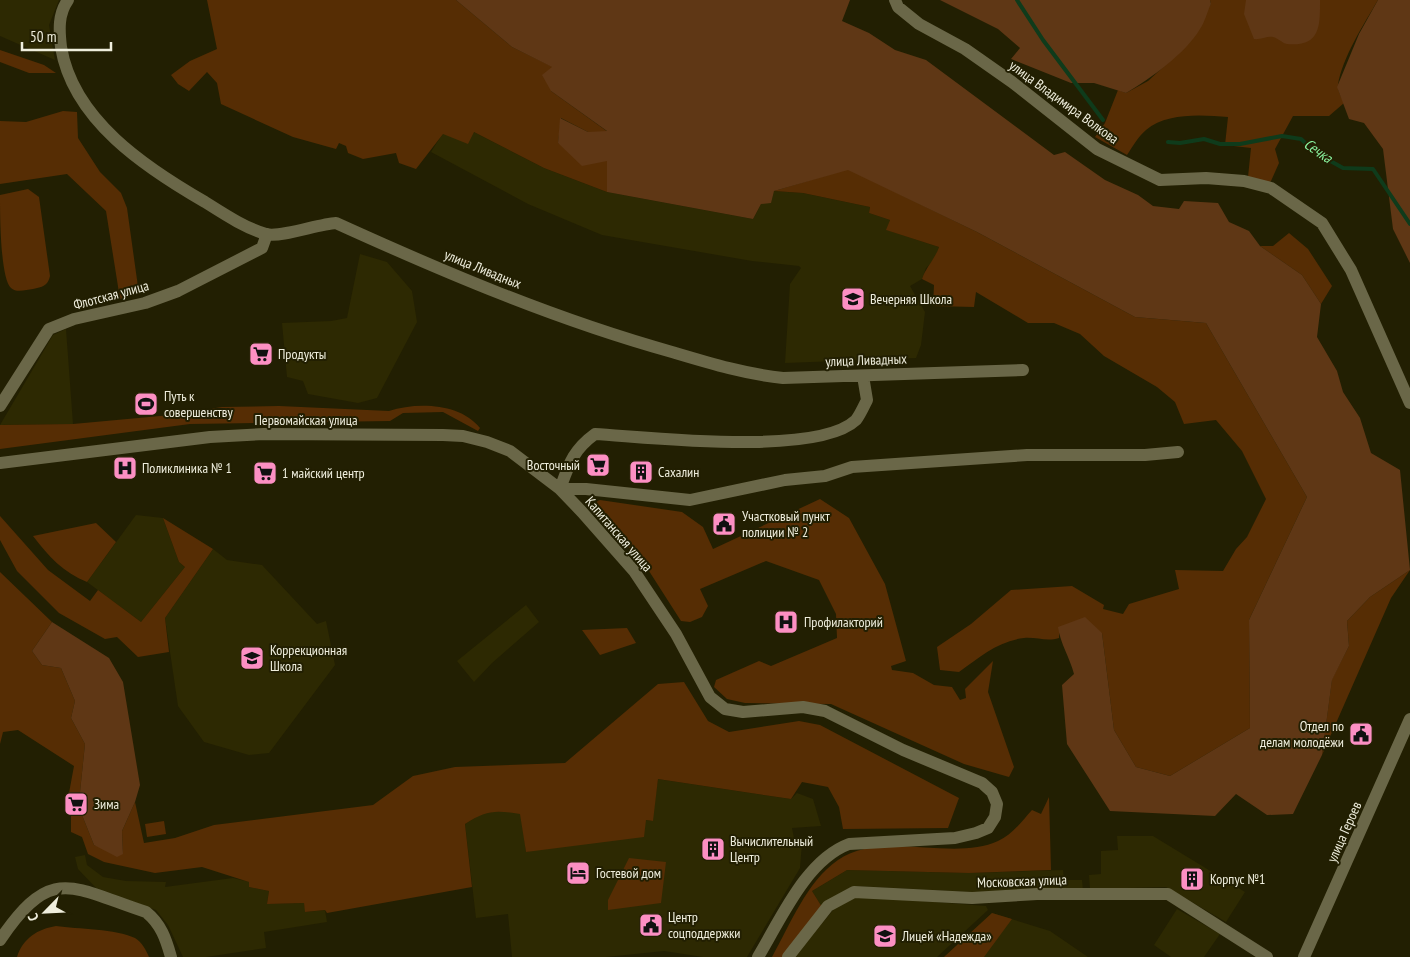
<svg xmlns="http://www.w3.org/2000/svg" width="1410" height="957" viewBox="0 0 1410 957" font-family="'PT Sans Narrow',sans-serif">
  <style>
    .built { fill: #2d2902 }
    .green { fill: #562d04 }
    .forest { fill: #5f3715 }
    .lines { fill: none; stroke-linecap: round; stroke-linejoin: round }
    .stream { stroke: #0f3b1b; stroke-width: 4 }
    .minor { stroke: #6a6748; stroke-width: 12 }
    .labels { text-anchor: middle; stroke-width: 4; stroke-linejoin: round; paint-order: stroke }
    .street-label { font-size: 14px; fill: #efeedd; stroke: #221f02 }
    .poi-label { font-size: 14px; fill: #efeedd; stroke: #221f02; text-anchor: start }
    .water-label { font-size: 15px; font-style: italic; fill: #89f29e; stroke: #221f02 }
  </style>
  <rect width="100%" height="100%" fill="#221f02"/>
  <path class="built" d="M0,0H59L49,25L55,60L0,36Z
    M474,132L544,168L607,192L753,219L761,204L774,191L803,193L870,207L869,213L890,220L887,230L939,247L935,259L926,268L922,279L910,286L925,312L921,345L916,358L785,363L790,284L801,268L799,266L752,261L602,235L528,204L431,152L443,133Z
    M360,254L387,262L412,291L417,322L377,398L358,403L308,394L303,381L287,377L282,323L331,321L347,318Z
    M66,329L73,424L0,425L53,335Z
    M136,515L163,518L179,562L185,567L141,622L87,582Z
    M213,549L227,560L262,565L317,624L326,621L335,665L269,753L249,755L204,742L178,706L165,618Z
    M526,605L539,622L492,663L474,682L457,661Z
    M658,779L791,799L797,793L813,799L821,826L792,828L795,843H802L800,868L747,957H703L664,951L606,957H512L508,914L476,918L465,824L482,813L502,811L521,813L526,852L646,820L652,821Z
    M1117,836H1153L1245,892L1226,922L1166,887L1090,889L1089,875L1101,874V851L1118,850Z
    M85,855L87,865L103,877L126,881L166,882L165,887L233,878L250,882L249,887L269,891L267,904L304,903L306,912L325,910L327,922L264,932L266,948L206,957H183L168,925L156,910L96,888L78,869L75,857Z
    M847,870L969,873L1063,870L1064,880H1082L1083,890L971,892L856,886L822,907L812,891Z
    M858,896L986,906L988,910L937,957H794L834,909Z
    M1177,909L1220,934L1204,957H1171L1154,945Z
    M992,913L1050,931L1088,957H944Z"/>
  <path class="green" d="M207,0H456L512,47L553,67L551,91L608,132H588L561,118L558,143L607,161V192L544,168L474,132L468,144L443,134L416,169L399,163L396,153L363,159L348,153L346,146L339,143L336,149L293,137L221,104L217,83L207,72L189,91L178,84L171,75L190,61L217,49Z
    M1210,0H1378C1364,24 1342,58 1338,85C1337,90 1342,98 1344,103L1329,116H1293L1275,149L1279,163L1271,181L1268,183L1248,177L1251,148L1225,145L1228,117C1203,115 1167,112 1146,130C1138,137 1133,146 1127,155L1095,137L1105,123L1118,90L1126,93L1148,81L1182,50L1211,4Z
    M0,50L44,65L56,73H29L0,62Z
    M63,111L77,112L78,138L100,172L121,193L127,208L139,294L120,299L106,211L67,174L0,184V121L26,122Z
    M848,169L977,232L1135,317L1206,323L1307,497L1249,620L1250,728L1170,776L1136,767L1114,730L1102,633L1059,627V638C1047,642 1037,637 1024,638C998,641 980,657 959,672L940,670L937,647L971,624L1011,590L1072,586L1104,605L1103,609L1123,614L1129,604L1179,589L1175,570L1223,571L1236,549L1247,537L1266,499L1242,451L1216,420L1184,424L1175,402L1157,387L1104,356L1080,334L1054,323H1028L976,292L974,307L933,306L934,285L922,279C926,267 935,259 939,247L886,230L890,220L869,213L870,207L803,193L774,191Z
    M28,189L39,197L50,276C48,286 42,287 33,289C26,290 16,293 11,288C0,278 0,211 0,195Z
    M1289,233L1308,249L1332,286L1321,304L1302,275L1260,246H1273Z
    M279,406L389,411C417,402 460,403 480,428L478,431L443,412L403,413L390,421L190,424L0,449V425L73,424L171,415L222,407Z
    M820,499L849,518L885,584L906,661L891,666L892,670L913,673L934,685L952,687L960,700L966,698L965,689L993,661L988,692L1014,767L1009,777L964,764L831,704L745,703L727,699L714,687L716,680L759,661L771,666L837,638L836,614L819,580L766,561L700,589L708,606L702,617L690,622L681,621L649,571L594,508L595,502L600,500L682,512L703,527L713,549Z
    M0,516L48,570L90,601L98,590L141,622L185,567L179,562L163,518L213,549L165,618L169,652L138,657L117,637L105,639L59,613L17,571L0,540Z
    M96,523L116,542L87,582C64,573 48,556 33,536Z
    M1410,570L1391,598L1322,755L1332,679L1349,646L1347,621L1370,597Z
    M0,572L52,622L32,651L42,665L61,668L75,701L71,718L85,744L80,792L69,793L74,766L18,730L3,732L0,744Z
    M627,628L636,643L600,655L582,630Z
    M684,682L708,721L729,732L799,721L820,725L959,798L948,828L843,829L839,807L828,787L802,782L791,799L658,779L653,821L646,820L644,837L526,852L520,814C496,810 486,810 465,824L472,887L327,913L325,910L305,912L304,903L267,904L269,891L249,887V882L202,867L155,873L104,862L88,854L82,837L71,832V816L82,815L94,845L123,854L122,831L135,802L144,843L175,838L214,825L373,805L413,776L455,767L565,763L658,684Z
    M1049,797L1051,870L969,873L847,870L812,891L822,907L784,957H772C790,925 807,881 838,860C881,830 954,862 998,841C1012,835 1022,821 1032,810L1041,814Z
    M164,821L166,834L147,837L145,824Z
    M629,858L666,862L661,903L608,910V900Z
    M992,913L1012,919L984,957H944Z
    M56,926C78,929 116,929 135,938C142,942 146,950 149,957H17C23,938 38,929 56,926Z"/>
  <path class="forest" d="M456,0H850L842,21L869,33L895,50L926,60L1054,155L1065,152L1105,180L1138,195L1153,206L1179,209L1184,201L1218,203L1229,222L1249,231L1260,246L1302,275L1321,304L1317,337L1337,371L1343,392L1360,418L1371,453L1400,470L1410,570L1370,597L1347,621L1349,646L1332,680L1322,755L1293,814L1267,815L1236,794L1215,816L1110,811L1067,744L1062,685L1074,674C1070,658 1060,643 1058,627L1085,617L1102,633L1114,730L1136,767L1170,776L1250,728L1249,620L1307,497L1206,323L1135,317L977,232L848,170L774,191L771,203L761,204L753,219L607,192V161L582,166L558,143L560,118L588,132L607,131L551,91L542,75L552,67L512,47Z
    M940,0H1210L1211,4C1207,12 1205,22 1200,29C1186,53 1150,79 1126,93L1094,83H1071L1011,59L1020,48L998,29Z
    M1246,0H1320C1320,25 1321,47 1287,44C1282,43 1278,38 1273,37C1267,36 1260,40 1254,39L1244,14Z
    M1378,0H1410V263L1393,229L1383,149L1364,123L1349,119L1337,87L1359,34Z
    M52,622L109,658L123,682L140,785L135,802L122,831L123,854L117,857L94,845L82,815L80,792L85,744L71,718L75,701L61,668L42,665L32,651Z"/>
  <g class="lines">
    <path class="stream" d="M1017,0L1043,40L1103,120
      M1168,142L1180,143L1204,139L1220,144H1240L1282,136L1301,139L1316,153L1343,168L1373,169L1410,224"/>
    <path class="minor" d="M68,0C58,14 59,30 61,47C73,120 146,168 205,202C224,214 245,228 266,234C281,238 318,224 336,223C446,273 557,320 672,352C709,363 745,374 783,378L1023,370
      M895,0L898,7L919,24L965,49L1012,82L1097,149L1160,180L1206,178L1244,181L1271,188L1322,223L1351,270L1410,403
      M0,406L49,329L74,319L145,303L178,291L262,248L267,234
      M0,463L210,437L264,434L443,435L463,436L487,442L510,451L560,489L582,512L634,571L676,634L710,697L725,709L743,712L803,707L825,711L903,750L982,783L992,792L997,804L995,817L988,828L976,833L955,838L849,844C806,860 781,919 758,957
      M560,489H586L690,500L785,480L825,476L852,467L1027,455H1145L1178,452
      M560,489C569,464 573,450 595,434C649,437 817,457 856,420C860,415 864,406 867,400L863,376
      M0,940C52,864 70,887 146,912C161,924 166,939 171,957
      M788,957L828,906L854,892L972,898L1037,894H1168L1267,957
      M1304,957L1410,719"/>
  </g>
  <defs>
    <g id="school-square" transform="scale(1.25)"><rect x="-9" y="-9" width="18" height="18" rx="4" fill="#fc8fc3" stroke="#221f02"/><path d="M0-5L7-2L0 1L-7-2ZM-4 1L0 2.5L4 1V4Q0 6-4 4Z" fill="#111"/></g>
    <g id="supermarket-square" transform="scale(1.25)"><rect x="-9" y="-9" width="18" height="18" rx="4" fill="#fc8fc3" stroke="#221f02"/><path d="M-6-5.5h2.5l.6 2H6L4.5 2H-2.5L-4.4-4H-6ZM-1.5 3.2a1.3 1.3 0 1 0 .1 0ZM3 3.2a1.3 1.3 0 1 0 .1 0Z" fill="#111"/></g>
    <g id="stadium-square" transform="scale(1.25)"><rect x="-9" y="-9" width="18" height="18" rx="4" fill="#fc8fc3" stroke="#221f02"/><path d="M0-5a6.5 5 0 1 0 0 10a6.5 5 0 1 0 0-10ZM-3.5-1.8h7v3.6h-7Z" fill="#111"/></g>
    <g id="hospital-square" transform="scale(1.25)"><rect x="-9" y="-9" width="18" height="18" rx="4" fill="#fc8fc3" stroke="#221f02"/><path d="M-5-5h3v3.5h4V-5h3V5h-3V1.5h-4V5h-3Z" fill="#111"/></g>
    <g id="building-square" transform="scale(1.25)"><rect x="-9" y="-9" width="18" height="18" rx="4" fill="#fc8fc3" stroke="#221f02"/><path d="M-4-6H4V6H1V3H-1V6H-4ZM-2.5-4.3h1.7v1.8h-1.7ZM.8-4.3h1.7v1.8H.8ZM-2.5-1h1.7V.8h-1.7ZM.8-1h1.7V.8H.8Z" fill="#111"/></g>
    <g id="civic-square" transform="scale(1.25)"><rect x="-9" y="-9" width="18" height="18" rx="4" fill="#fc8fc3" stroke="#221f02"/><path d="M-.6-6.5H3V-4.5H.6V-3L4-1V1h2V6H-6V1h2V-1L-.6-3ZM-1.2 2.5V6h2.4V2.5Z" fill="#111"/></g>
    <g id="hotel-square" transform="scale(1.25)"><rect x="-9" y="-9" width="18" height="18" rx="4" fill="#fc8fc3" stroke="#221f02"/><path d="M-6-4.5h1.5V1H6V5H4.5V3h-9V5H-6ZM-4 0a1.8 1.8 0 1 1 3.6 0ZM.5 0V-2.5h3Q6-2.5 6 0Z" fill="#111"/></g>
  </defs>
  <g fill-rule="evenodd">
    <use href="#school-square" x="853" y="299"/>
    <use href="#supermarket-square" x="261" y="354"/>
    <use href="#stadium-square" x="146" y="404"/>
    <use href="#supermarket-square" x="598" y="465"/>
    <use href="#hospital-square" x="125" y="468"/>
    <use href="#building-square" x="641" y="472"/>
    <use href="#supermarket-square" x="265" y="473"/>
    <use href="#civic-square" x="724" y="524"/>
    <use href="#hospital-square" x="786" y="622"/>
    <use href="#school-square" x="252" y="658"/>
    <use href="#civic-square" x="1361" y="734"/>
    <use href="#supermarket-square" x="76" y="804"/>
    <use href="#building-square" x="713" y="849"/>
    <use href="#hotel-square" x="578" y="873"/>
    <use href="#building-square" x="1192" y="879"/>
    <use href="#civic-square" x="651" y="925"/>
    <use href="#school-square" x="885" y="936"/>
  </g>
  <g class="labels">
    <g class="street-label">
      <text transform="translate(1064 102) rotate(36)" y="5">улица Владимира Волкова</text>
      <text transform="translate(483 269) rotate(22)" y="5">улица Ливадных</text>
      <text transform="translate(111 295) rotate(-15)" y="5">Флотская улица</text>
      <text transform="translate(866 360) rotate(-2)" y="5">улица Ливадных</text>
      <text x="306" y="425">Первомайская улица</text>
      <text transform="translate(619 534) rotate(49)" y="5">Капитанская улица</text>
      <text transform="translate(1344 832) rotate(-66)" y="5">улица Героев</text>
      <text transform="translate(1022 881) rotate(-2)" y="5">Московская улица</text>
    </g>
    <g class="poi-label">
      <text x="870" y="304">Вечерняя Школа</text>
      <text x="278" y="359">Продукты</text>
      <text x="164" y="401">Путь к<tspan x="164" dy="16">совершенству</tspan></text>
      <text x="580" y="470" text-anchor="end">Восточный</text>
      <text x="142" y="473">Поликлиника № 1</text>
      <text x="658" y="477">Сахалин</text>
      <text x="282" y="478">1 майский центр</text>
      <text x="742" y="521">Участковый пункт<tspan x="742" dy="16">полиции № 2</tspan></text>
      <text x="804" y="627">Профилакторий</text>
      <text x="270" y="655">Коррекционная<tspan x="270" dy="16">Школа</tspan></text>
      <text x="1344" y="731" text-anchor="end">Отдел по<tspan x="1344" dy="16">делам молодёжи</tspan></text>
      <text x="94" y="809">Зима</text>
      <text x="730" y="846">Вычислительный<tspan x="730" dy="16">Центр</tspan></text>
      <text x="596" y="878">Гостевой дом</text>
      <text x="1210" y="884">Корпус №1</text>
      <text x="668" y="922">Центр<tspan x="668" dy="16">соцподдержки</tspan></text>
      <text x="902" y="941">Лицей «Надежда»</text>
    </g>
    <g class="water-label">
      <text transform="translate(1318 151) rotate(35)" y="5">Сечка</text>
    </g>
  </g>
  <g transform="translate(45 912) rotate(246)" stroke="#221f02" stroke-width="4" paint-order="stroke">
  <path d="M0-4L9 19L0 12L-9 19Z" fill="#efeedd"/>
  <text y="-8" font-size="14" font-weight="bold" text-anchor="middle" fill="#efeedd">С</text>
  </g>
  <path d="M22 42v8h89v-8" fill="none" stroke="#efeedd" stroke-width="2.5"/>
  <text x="30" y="42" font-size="15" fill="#efeedd" stroke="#221f02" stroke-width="4" paint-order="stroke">50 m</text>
</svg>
